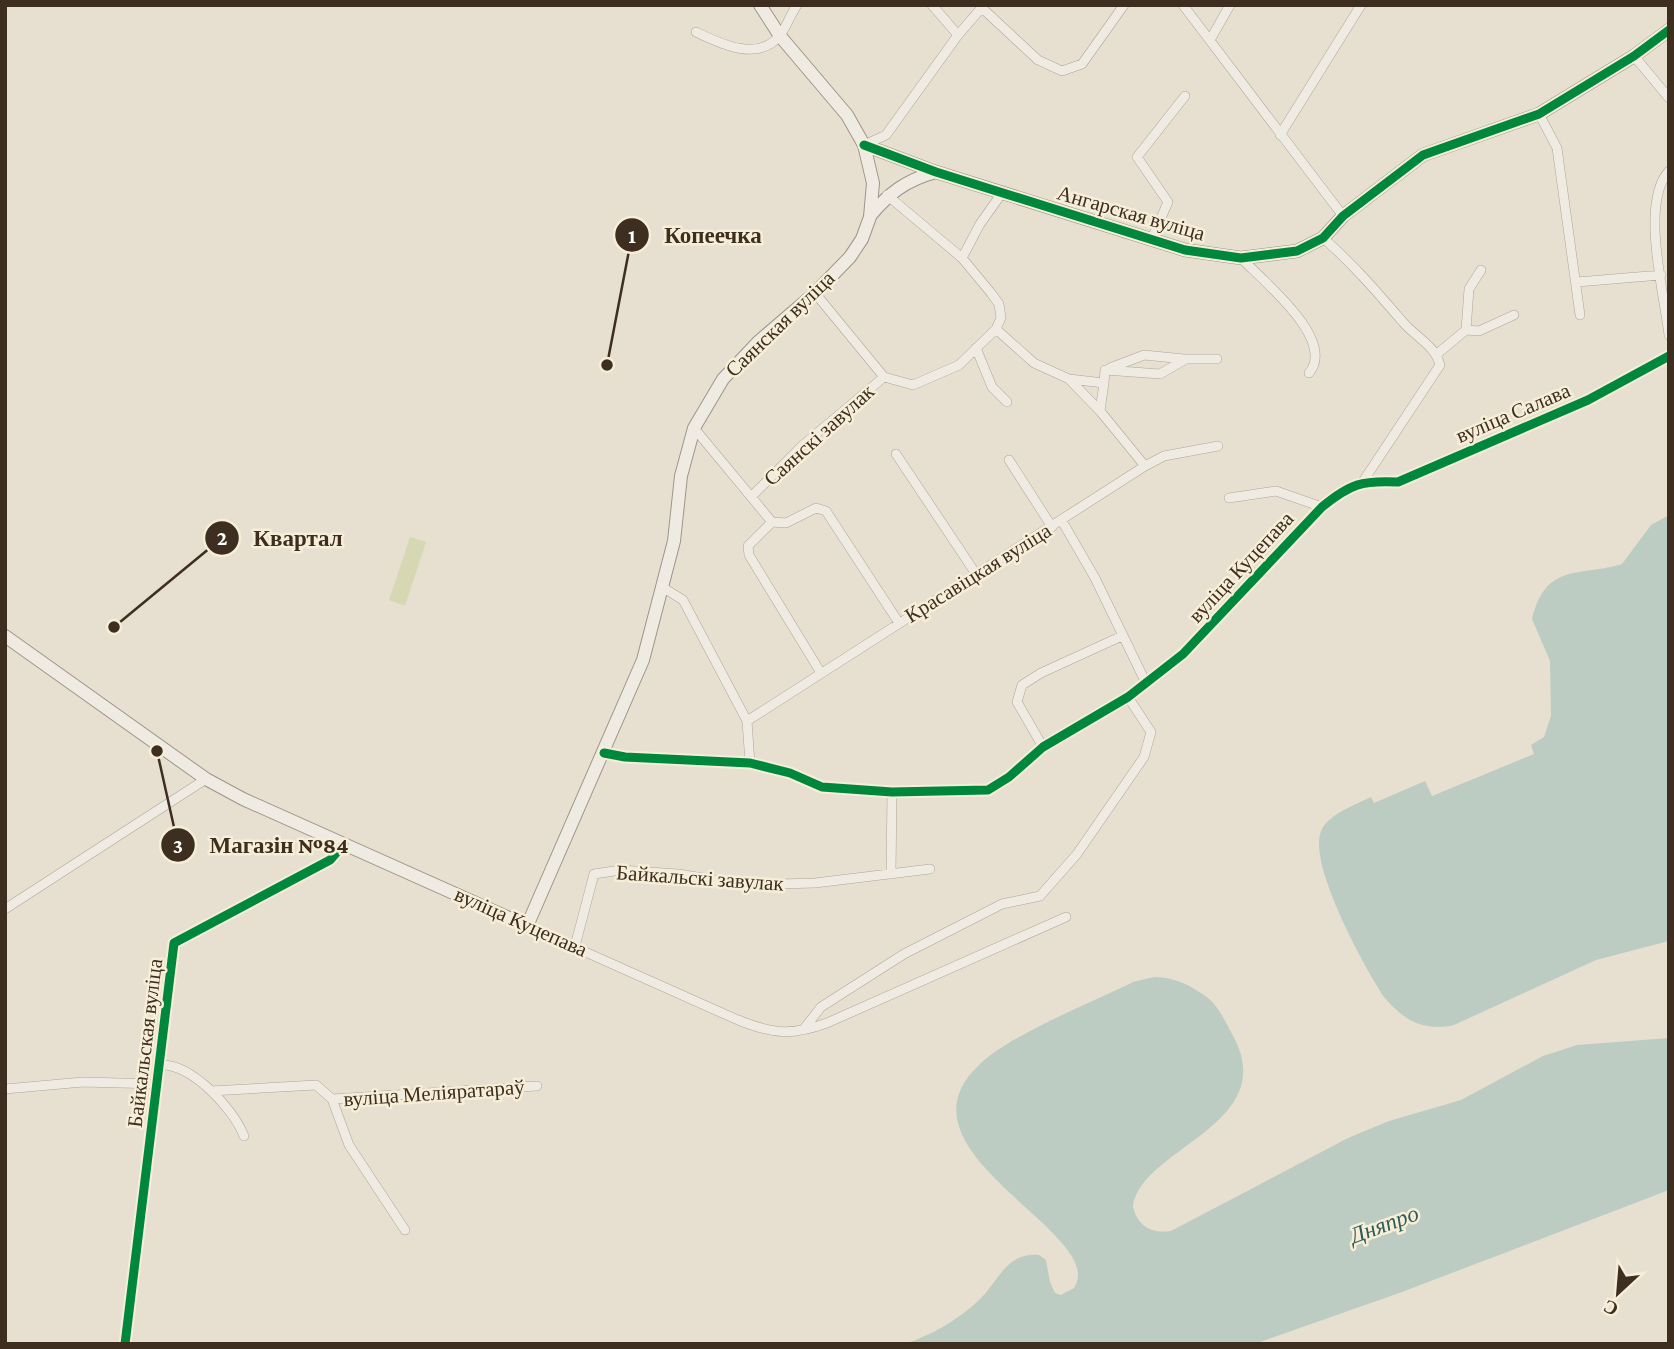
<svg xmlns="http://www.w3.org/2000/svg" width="1674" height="1349" viewBox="0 0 1674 1349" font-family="'Crimson Pro',serif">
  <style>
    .green { fill: #d6d7b3 }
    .water { fill: #bcccc2 }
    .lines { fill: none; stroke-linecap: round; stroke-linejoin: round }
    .street-casing { stroke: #ada599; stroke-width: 10 }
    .secondary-casing { stroke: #9c958a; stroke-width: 14 }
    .street { stroke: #efebe3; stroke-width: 9 }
    .secondary { stroke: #efebe3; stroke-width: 12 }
    .cycleway-casing { stroke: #f7eed8; stroke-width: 13 }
    .cycleway { stroke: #00873e; stroke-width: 9 }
    .labels { text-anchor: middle; stroke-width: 5; stroke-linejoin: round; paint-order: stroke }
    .street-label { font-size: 21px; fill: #3d2e20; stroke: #f7eed8 }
    .water-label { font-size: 23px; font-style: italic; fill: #2f5d5a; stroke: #f7eed8 }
    .leader { fill: none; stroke: #3d2e20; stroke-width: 2.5 }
    .callout-dot { fill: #3d2e20; stroke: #f7eed8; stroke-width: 2.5 }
    .mark-label { font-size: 21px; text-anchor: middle; font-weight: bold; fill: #fff }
    .callout-label { font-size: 23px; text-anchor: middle; font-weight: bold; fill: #3d2e20; stroke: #f7eed8; stroke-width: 5; stroke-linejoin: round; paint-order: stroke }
  </style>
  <rect width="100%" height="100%" fill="#e7e0d1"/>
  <path class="green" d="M410,537L426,542L405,606L389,600Z"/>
  <path class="water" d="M1669,515V941L1596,960L1454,1025C1424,1032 1403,1020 1384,997C1365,968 1305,860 1322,829C1331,813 1355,805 1371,797L1374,803L1425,781L1432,796L1534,754L1531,745L1544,737L1551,716L1550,661L1532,619C1546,562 1579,577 1622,564L1651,525Z
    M1154,977C1175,977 1192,986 1208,998C1219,1007 1225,1021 1232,1034C1284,1125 1139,1148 1133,1207C1138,1226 1151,1234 1171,1231L1348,1138L1389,1121L1461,1100L1543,1056L1577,1045L1669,1038V1190L1402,1292L1254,1344H904C930,1336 958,1320 978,1301C999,1282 1005,1252 1039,1255L1046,1260L1050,1282L1055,1293L1061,1295L1074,1288C1110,1233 886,1152 979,1065C1011,1034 1091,1003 1133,982Z"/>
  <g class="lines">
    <g class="street-casing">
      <path id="street" d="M932,5L958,35
        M1183,5L1343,216
        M982,8L1038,60L1062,71L1082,64L1124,5
        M696,32C721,44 759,63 781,34C787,25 791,14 797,5
        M1210,40L1230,5
        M1634,56L1669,98
        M1539,114L1557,148L1580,315
        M1280,135L1361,5
        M864,145L886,135L958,35L984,5
        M1669,171C1640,202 1664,293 1669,335
        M887,195L962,258L991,293L999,304L1001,318L996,329L1034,363L1069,379L1100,411L1145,466
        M1323,238C1352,263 1377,292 1402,321C1415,337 1435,345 1440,365L1364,480
        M1151,241L1168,202L1137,157L1185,96
        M962,258L980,224L1002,193
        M1241,258C1263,281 1337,340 1309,373
        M1577,282L1661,275
        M815,293L884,377
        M1466,330L1469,289L1481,270
        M976,348L992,387L1007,402
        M1437,354L1466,330L1479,331L1514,315
        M1110,368L1144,355L1184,359
        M884,377L913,385L959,365L996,329
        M1069,379L1104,383L1100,411
        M1104,383L1105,370L1160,374L1186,359H1217
        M694,428L772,522
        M896,454L976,574
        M1009,460L1052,527
        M751,497L803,445L884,377
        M1229,498L1276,491L1322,507
        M1062,521L1095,578L1146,683
        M772,522L786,523L816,508L826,511L899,623
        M772,522L748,546L749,555L821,673
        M662,587L683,600L747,721L750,763
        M747,721L1145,466L1164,456L1218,446
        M1043,747L1017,702L1022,685L1041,673L1122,636
        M604,753L625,757L750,763L790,773L822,787L892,792L988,790L1009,777L1043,747L1128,697L1183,654L1322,507C1350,484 1362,480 1398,482L1588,400L1669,356
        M891,874L892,792
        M5,909L206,779
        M527,926L738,1020C773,1034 791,1036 827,1023L1066,917
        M575,946L594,874L621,870L678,874L746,885L815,883L930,869
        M803,1030L821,1007L904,954L1002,904L1040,896L1077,854L1144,757L1151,732L1128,697
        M160,1065C191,1063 233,1108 244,1136
        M5,1089L83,1082L157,1084
        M211,1091L316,1085L332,1099L349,1145L405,1230
        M332,1099L537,1086
        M125,1344L174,943L330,860L344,844"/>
    </g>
    <g class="secondary-casing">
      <path id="secondary" d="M864,145L936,172L1185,250L1241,258L1297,251L1323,238L1343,216L1423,155L1539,114L1634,56L1669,30
        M870,216C889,193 906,180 936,172
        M5,636L206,779L243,799L527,926L643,660L674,541L681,476L694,428L723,379L758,342L815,293L850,257L862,239L870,217L873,183L864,145L847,115L780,36L760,5"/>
    </g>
    <use href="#street" class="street"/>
    <use href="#secondary" class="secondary"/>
    <g class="cycleway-casing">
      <path id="cycleway" d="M864,145L936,172L1185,250L1241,258L1297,251L1323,238L1343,216L1423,155L1539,114L1634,56L1669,30
        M604,753L625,757L750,763L790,773L822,787L892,792L988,790L1009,777L1043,747L1128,697L1183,654L1322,507C1350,484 1362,480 1398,482L1588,400L1669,356
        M125,1344L174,943L330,860L344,844"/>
    </g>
    <use href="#cycleway" class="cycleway"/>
  </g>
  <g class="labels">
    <g class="street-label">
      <text transform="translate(1131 213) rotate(16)" y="7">Ангарская вуліца</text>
      <text transform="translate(780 324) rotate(-44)" y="7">Саянская вуліца</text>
      <text transform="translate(1513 413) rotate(-23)" y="7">вуліца Салава</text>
      <text transform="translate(819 435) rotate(-42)" y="7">Саянскі завулак</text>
      <text transform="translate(1241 567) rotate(-47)" y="7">вуліца Куцепава</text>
      <text transform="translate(978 573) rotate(-32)" y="7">Красавіцкая вуліца</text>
      <text transform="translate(700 878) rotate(4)" y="7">Байкальскі завулак</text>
      <text transform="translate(521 922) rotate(24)" y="7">вуліца Куцепава</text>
      <text transform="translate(145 1043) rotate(-83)" y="7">Байкальская вуліца</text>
      <text transform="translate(434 1093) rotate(-4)" y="7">вуліца Меліяратараў</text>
    </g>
    <g class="water-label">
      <text transform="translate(1384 1224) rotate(-20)" y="8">Дняпро</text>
    </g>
  </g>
  <path class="leader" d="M607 365L632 235M114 627L222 538M157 751L178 845"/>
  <g class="callout-dot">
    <circle cx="607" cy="365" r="7"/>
    <circle cx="114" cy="627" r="7"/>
    <circle cx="157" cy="751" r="7"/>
    <circle cx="632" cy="235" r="18"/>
    <circle cx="222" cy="538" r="18"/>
    <circle cx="178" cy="845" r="18"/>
  </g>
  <g class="mark-label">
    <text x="632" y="243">1</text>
    <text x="222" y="545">2</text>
    <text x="178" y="853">3</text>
  </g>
  <g class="callout-label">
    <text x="713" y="243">Копеечка</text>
    <text x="298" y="546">Квартал</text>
    <text x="279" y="853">Магазін №84</text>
  </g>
  <rect width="1674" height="1349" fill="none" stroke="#3d2e20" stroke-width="14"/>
  <g transform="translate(1618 1293) rotate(206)" stroke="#f7eed8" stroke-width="5" paint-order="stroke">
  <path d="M0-5L12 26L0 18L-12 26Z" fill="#3d2e20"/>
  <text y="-10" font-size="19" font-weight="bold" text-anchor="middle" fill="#3d2e20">С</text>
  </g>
</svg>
